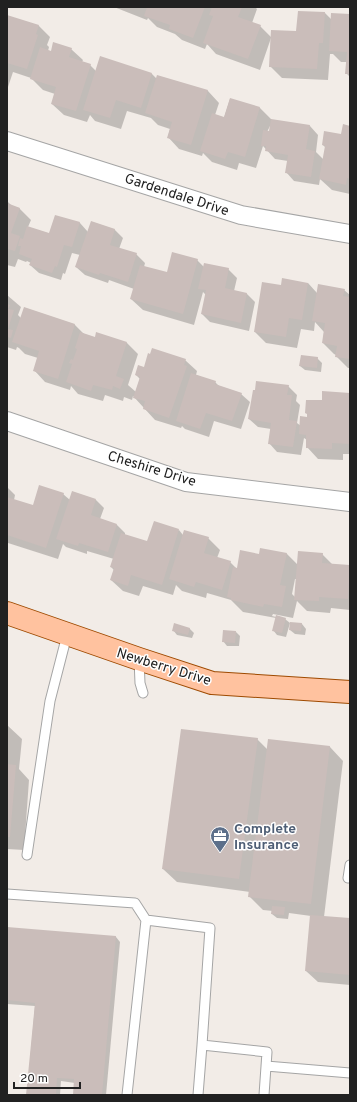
<svg xmlns="http://www.w3.org/2000/svg" width="357" height="1102" viewBox="0 0 357 1102" font-family="Overpass,sans-serif">
  <style>
    .shadow { fill: #0003; fill-rule: evenodd }
    .building { fill: #cabdba }
    .lines { fill: none; stroke-linecap: round; stroke-linejoin: round }
    .service-casing { stroke: #a5a5a5; stroke-width: 11 }
    .minor-casing { stroke: #a5a5a5; stroke-width: 20 }
    .primary-casing { stroke: #9e4a00; stroke-width: 24 }
    .service { stroke: #fff; stroke-width: 9 }
    .minor { stroke: #fff; stroke-width: 18 }
    .primary { stroke: #ffc29f; stroke-width: 22 }
    .labels { text-anchor: middle; stroke-width: 3; stroke-linejoin: round; paint-order: stroke }
    .street-label { font-size: 14px; fill: #212121; stroke: #fff }
    .service-label { font-size: 14px; font-weight: bold; fill: #4e5e75; stroke: #fff; text-anchor: start }
  </style>
  <rect width="100%" height="100%" fill="#f2ece7"/>
  <path class="shadow" d="M114,7H255L257,9L252,23L260,26L272,38L297,32L325,13L332,20L350,15V77L346,73L347,62H341L333,54H330L328,80L282,78L270,66L271,38L260,70L216,54L207,44L205,49L182,40L175,34L157,27L148,18L147,20Z
    M7,16L39,26L50,37L47,45L49,47L48,51L51,52L71,49L83,60L82,62L90,65L96,71L152,74L157,79L158,76L208,91L219,103L215,115L224,118L230,99L260,108L272,120L310,126L318,135L316,152L324,160L326,148L323,145L342,135L350,127V194L332,190L320,179L319,185L294,181L286,172L288,161L275,159L263,146L256,168L239,163L237,170L212,162L203,153L202,156L179,149L168,137L170,129L158,125L151,118L127,111L121,129L95,121L90,115L87,122L64,115L52,104L55,94L43,90L31,78L13,72L7,90ZM270,126V132H267Z
    M7,201L12,206L19,208L31,220L28,227L50,234L56,216L80,223L88,232L114,229L123,238L119,249L136,254L145,263L144,267L167,273L197,260L204,267L228,269L237,278L234,291L247,294L255,302L249,331L210,322L202,314L206,295L203,292L194,325L143,310L131,299L134,289L109,280L108,283L85,275L76,267L80,255L72,253L65,274L63,273L61,280L39,273L30,265L31,263L27,261L26,262L18,259L15,267L7,265Z
    M308,283L317,293L344,290L350,295V368H348L336,356V355L334,354L323,343L324,332L315,322L314,331L301,329L297,348L266,343L255,332L282,286Z
    M7,295L21,307L18,315L21,318L24,309L75,325L85,335L95,338L127,343L138,354L128,385L136,392L140,379L136,375L144,368L185,360L197,371L196,375L215,382L221,388L241,394L250,402L241,429L214,421L209,437L185,429L182,426L181,428L155,420L133,396L132,400L124,397L123,401L105,395L103,401L78,394L71,386L70,390L45,382L34,370L38,358L25,354L19,348L17,347L16,350L7,347Z
    M317,358L322,363L321,372L305,370L300,366Z
    M288,386L297,395L296,401L300,405L297,423L301,426L323,401L350,394V454H343V460L318,459L307,447V440L304,438L301,455L277,452L269,443L271,429L258,427L249,419Z
    M7,487L15,495L14,500L33,506L63,494L70,500H96L104,508L100,519L117,525L125,533V535L148,543L179,530L183,535L208,538L220,550L217,558L230,562L238,570L260,555L287,554L298,565L322,554L333,565L350,566V610L331,608L330,613L307,611L297,601L293,618L273,614L272,616L285,619L290,623L302,624L306,629L305,635L295,634L290,630L291,624L290,623L286,637L277,635L273,630L276,618L243,612L231,600L207,593L206,598L182,591L176,585L173,595L143,586L139,596L123,591L111,580L114,570L111,567L114,559L87,551V554L66,547L63,544L58,559L8,543ZM295,579H297L295,597L292,594Z
    M189,628L194,633L192,638L177,635L173,630Z
    M236,632L240,636L239,646H227L223,641Z
    M7,725L22,739L19,769L29,780L24,850L7,849Z
    M257,739L267,749L330,747L343,761L324,917L350,919V985L318,982L306,971L311,916L289,913L288,919L277,918L272,914L273,911L263,910L249,896L250,892L177,882L163,869Z
    M7,928L116,937L120,942L106,1095H74L75,1083L61,1081L60,1095H27L35,1006L7,1004Z"/>
  <path class="building" d="M147,7H205L193,38L169,29L170,25L144,16Z
    M212,7H242L238,17L261,25L248,59L203,43L213,16L209,15Z
    M298,11L325,12L323,43H319L317,69L269,67L271,30L296,31Z
    M331,13L350,14V74H345L347,52L329,51Z
    M7,15L39,25L36,34L38,35L27,69L7,63Z
    M53,42L72,48L69,57L91,64L76,111L51,104L56,87L30,79L40,47L51,51Z
    M100,56L152,73L141,108L116,100L110,118L83,110Z
    M157,75L208,90L191,145L167,138L172,122L145,113Z
    M230,98L260,107L245,157L228,152L225,159L200,151L212,113L224,117Z
    M271,119L310,125L306,149L315,151L311,177L285,173L288,155L265,151L266,146H261L263,130L269,131Z
    M343,124L350,126V179L347,178L346,185L319,179L325,146L322,145L324,131L341,134Z
    M7,203L20,208L11,233L20,236L15,251L7,249Z
    M55,215L80,222L72,247L64,245L57,267L55,266L52,273L29,265L32,259L19,254L21,246H18L20,238L23,239L27,226L49,233Z
    M91,221L115,229L110,245L137,253L128,282L100,273L99,275L75,267Z
    M172,252L198,259L183,314L130,299L140,265L167,272Z
    M204,263L229,268L225,288L247,293L241,323L201,314L206,290L198,289Z
    M282,278L308,283L302,320L289,318L286,337L254,332L262,282L281,285Z
    M318,284L345,289L343,296L350,297V359L335,357L337,346L322,343L325,323L312,321Z
    M7,304L10,305L8,309L14,310L8,329L13,330L11,338L7,337Z
    M24,307L75,324L58,379L33,371L39,351L12,342Z
    M80,332L95,337L96,332L127,342L116,376L124,379L120,389L113,386L112,390L93,385L91,391L66,382L72,364L69,363L71,359L73,360L77,349L75,348Z
    M152,348L186,359L184,365L187,366L169,418L143,409L145,401L133,398L140,377L135,375L138,365L144,367L148,353L150,354Z
    M301,355L318,357L317,368L299,366Z
    M191,373L216,381L215,384L242,393L232,421L206,413L200,429L176,421Z
    M256,381L289,385L287,395H292L289,420L297,421L293,447L268,444L271,423L248,419L253,390H255Z
    M322,391L350,393V444L332,443V449L306,448V435L299,434L300,416L307,417V414L305,413L306,400H322Z
    M39,485L64,493L46,548L7,535V497L33,505Z
    M72,491L96,499L91,515L117,524L108,552L79,543L78,546L56,539Z
    M154,521L179,529L162,585L131,575L128,586L110,580L114,568L110,567L121,533L147,541Z
    M184,530L209,537L204,553L231,561L222,590L196,582L194,587L169,579Z
    M260,548L287,553L280,585L286,586L282,607L264,604L263,607L231,600V598L227,597L233,567L237,568L240,550L259,554Z
    M298,551L323,553L322,563L350,565L348,599L319,597V601L294,600Z
    M276,615L286,618L282,633L272,631Z
    M290,622L302,623L301,631L289,630Z
    M174,623L190,628L188,635L172,631Z
    M223,630L236,631L235,643L222,642Z
    M181,729L258,738L239,879L162,869Z
    M268,739L330,746L311,904L248,897Z
    M7,764L16,765L10,837H7Z
    M272,906L285,907L284,915L271,914Z
    M310,915L350,918V975L305,971Z
    M7,927L116,936L102,1095H73L74,1079L57,1078L56,1095H26L35,1003L7,1000Z"/>
  <g class="lines">
    <g class="service-casing">
      <path id="service" d="M139,659L140,683L143,693
        M27,855L50,701L67,635
        M350,865L348,878H350
        M7,894L135,903L146,920L210,928L202,1045L267,1052L264,1095
        M266,1066L350,1073
        M127,1095L146,920
        M198,1095L202,1045"/>
    </g>
    <g class="minor-casing">
      <path id="minor" d="M7,141L241,215L350,234
        M7,421L186,482L350,502"/>
    </g>
    <g class="primary-casing">
      <path id="primary" d="M7,613L139,659L212,683L350,692"/>
    </g>
    <use href="#service" class="service"/>
    <use href="#minor" class="minor"/>
    <use href="#primary" class="primary"/>
  </g>
  <defs>
    <g id="office-pin" transform="scale(1)"><path d="M0 17L-7.5 6A9.5 9.5 0 1 1 7.5 6Z" fill="#5c6f8a" stroke="#fff"/><path d="M-6-3h4V-5.5h4V-3h4V5H-6ZM-1-4.5V-3h2v-1.5ZM-6 0V1H6V0Z" fill="#fff"/></g>
  </defs>
  <g fill-rule="evenodd">
    <use href="#office-pin" x="220" y="836"/>
  </g>
  <g class="labels">
    <g class="street-label">
      <text transform="translate(177 194) rotate(18)" y="5">Gardendale Drive</text>
      <text transform="translate(152 468) rotate(17)" y="5">Cheshire Drive</text>
      <text transform="translate(164 666) rotate(17)" y="5">Newberry Drive</text>
    </g>
    <g class="service-label">
      <text x="234" y="833">Complete<tspan x="234" dy="16">Insurance</tspan></text>
    </g>
  </g>
  <rect width="357" height="1102" fill="none" stroke="#212121" stroke-width="16"/>
  <path d="M14 1082v6h66v-6" fill="none" stroke="#212121" stroke-width="2"/>
  <text x="20" y="1082" font-size="12" fill="#212121" stroke="#ffffff" stroke-width="3" paint-order="stroke">20 m</text>
</svg>
